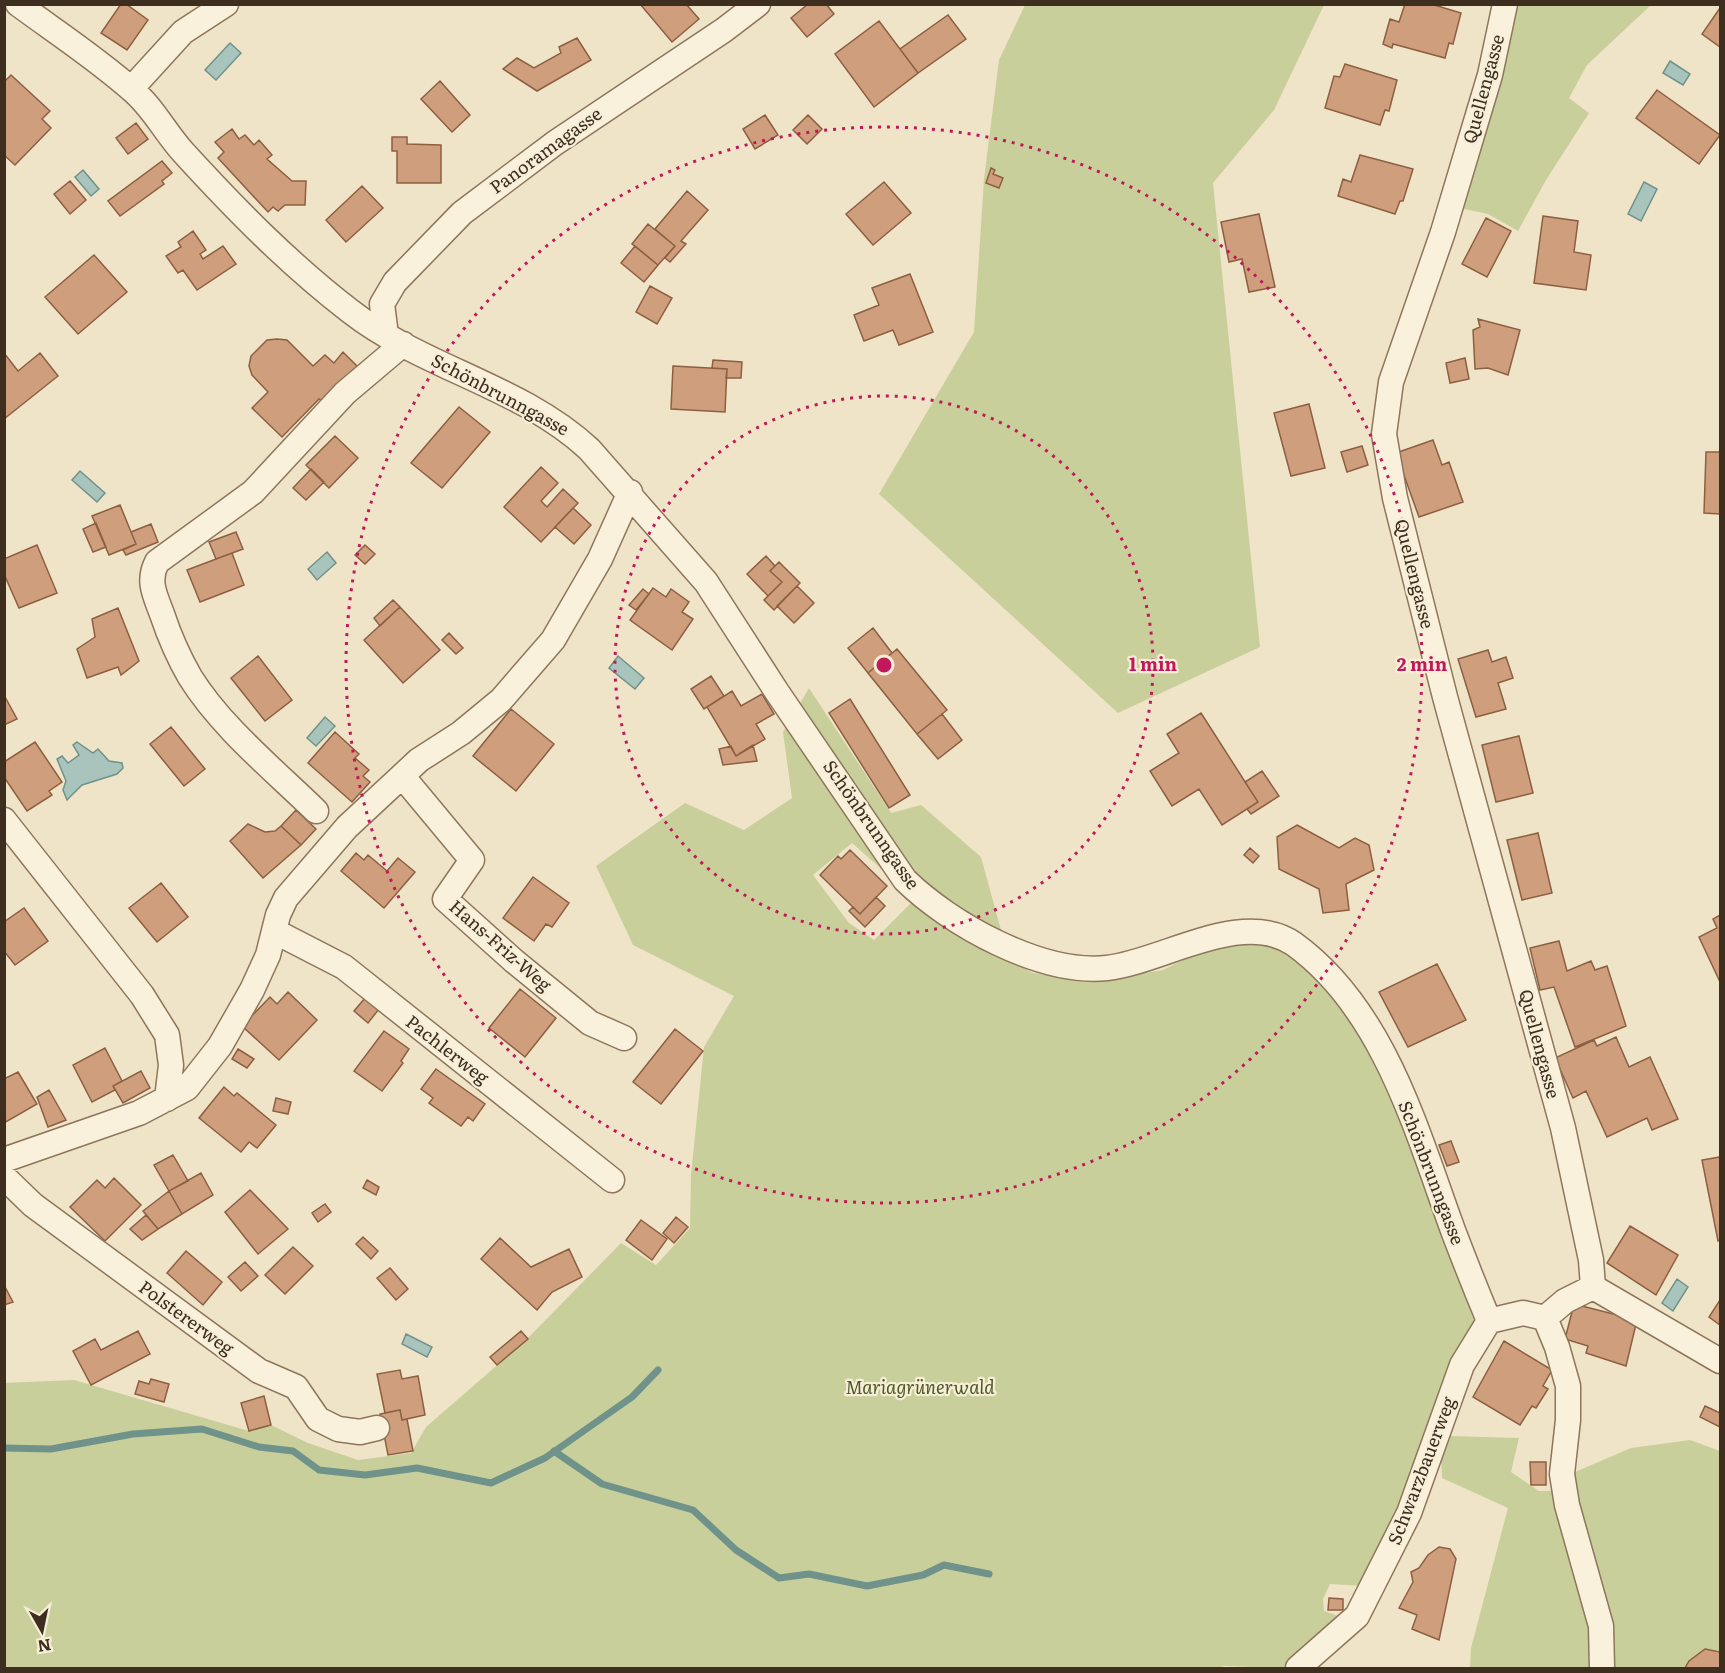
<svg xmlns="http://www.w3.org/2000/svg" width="1725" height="1673" viewBox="0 0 1725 1673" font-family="Literata,serif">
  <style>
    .green { fill: #c9cf9b }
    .water { fill: #a9c4bc; stroke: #6f938a; stroke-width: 1.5 }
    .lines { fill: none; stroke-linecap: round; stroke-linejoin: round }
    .stream { stroke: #6f938a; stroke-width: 7 }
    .building { fill: #cf9f7d; stroke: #8d5f41; stroke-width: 1.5 }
    .minor-casing { stroke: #8d765c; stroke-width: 27 }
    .minor { stroke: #faf1dc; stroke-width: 24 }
    .ring { fill: none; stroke: #c2185b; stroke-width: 3; stroke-dasharray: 3 6 }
    .labels { text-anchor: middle; stroke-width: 4.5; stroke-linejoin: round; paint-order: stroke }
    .street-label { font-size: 18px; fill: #3d2e20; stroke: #f7eed8 }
    .park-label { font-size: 18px; font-style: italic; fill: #4d5a26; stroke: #f7eed8 }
    .centre { fill: #c2185b; stroke: #f7eed8; stroke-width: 3 }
    .ring-label { font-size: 18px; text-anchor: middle; font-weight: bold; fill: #c2185b; stroke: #f7eed8; stroke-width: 4.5; stroke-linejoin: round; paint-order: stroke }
  </style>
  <rect width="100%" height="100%" fill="#f0e4c8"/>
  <path class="green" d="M1025,5H1324L1274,110L1213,183L1260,647L1118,713L879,494L974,332L984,179L999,60Z
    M1513,5H1651L1587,65L1569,98L1589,113L1546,180L1518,231L1488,214L1455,207Z
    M809,688L891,813L921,805L981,857L1001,930L912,896L852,843L813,875L849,923L874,940L915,899L974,940L1033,973L1091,982L1163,970L1212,945H1275L1312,972L1354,1026L1396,1105L1475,1324L1399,1522L1363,1586L1330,1584L1323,1599L1324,1611L1344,1618L1283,1668L1224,1666L1217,1668H5L4,1383L74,1380L249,1431L271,1425L308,1443L358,1460L411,1453L426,1427L526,1340L621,1243L656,1265L690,1228L691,1175L704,1047L734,996L633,945L596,866L685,803L744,830L792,798L783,732Z
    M1450,1436L1519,1438L1511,1472L1539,1491H1554L1575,1472L1631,1448L1690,1440L1720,1451V1668H1470L1471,1648L1508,1508L1442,1478L1441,1458Z"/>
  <path class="water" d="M230,43L241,53L216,80L205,70Z
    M1670,61L1690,74L1683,85L1663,73Z
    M83,170L99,189L91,196L75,177Z
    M1644,182L1657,189L1641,221L1628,214Z
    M80,471L105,493L97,502L72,480Z
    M327,552L336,563L317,580L308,569Z
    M618,656L644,678L635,689L609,668Z
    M325,717L335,726L316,746L307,738Z
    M77,742L93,753L98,749L109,761L122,763L123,768L117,774L82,785L67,800L63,790L66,781L57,759L62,756L68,763L79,755L73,745Z
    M1677,1279L1688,1287L1673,1311L1662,1303Z
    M406,1334L432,1347L427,1357L402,1344Z"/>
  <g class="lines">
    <path class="stream" d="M4,1448L51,1449L133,1434L202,1429L259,1447L293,1451L319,1470L365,1475L417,1468L491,1483L545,1458L632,1397L658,1370
      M554,1451L602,1484L693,1510L736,1550L779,1578L809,1574L867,1586L923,1575L944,1565L989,1574"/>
  </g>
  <path class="building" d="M121,4H126L148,20L127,50L101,33Z
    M640,4H686L699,19L672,42Z
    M808,4H826L834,14L807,37L791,18Z
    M1405,4H1431L1461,13L1453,44L1449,43L1445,58L1393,44L1392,48L1383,44L1390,19L1399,22Z
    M1720,8V47L1702,34Z
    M948,15L966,39L918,73L900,49Z
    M879,21L918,73L874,107L835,54Z
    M577,38L591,60L537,91L503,69L517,58L534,68L561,53L559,47Z
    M1345,64L1397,80L1389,111L1385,110L1380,125L1325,108L1334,76L1340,77Z
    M11,75L50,111L42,119L51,128L15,165L4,155V82Z
    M440,81L470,115L452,132L421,99Z
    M1657,90L1720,135L1699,164L1636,118Z
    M765,115L778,135L755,149L743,129Z
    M808,115L822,129L807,144L793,130Z
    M136,123L148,139L128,154L116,138Z
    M232,129L239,139L245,135L254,145L259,140L272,155L267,159L292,181H306L305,205H285L278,211L273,207L268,212L218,158L224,152L215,142Z
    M392,137H407V144L441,145V183H397V151H392Z
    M1360,155L1413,169L1403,201H1400L1395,214L1338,196L1343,179L1351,182Z
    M162,161L172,173L162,181L164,184L120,216L108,201Z
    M991,168L995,170L993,174L1003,178L999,188L986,183Z
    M70,181L86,200L70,214L54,194Z
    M884,182L911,213L873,245L846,214Z
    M362,186L383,208L346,242L326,220Z
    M687,191L708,210L681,241L686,244L670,262L665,258L675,246L655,229Z
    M1259,214L1275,287L1249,292L1242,259L1229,262L1221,222Z
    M1543,216L1578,221L1574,252L1591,255L1586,290L1534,283Z
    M1486,218L1511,231L1487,277L1462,264Z
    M648,224L675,246L658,265L632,244Z
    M193,231L206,250L200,254L203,259L223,246L236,264L197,290L183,270L178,273L166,256L181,247L178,242Z
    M635,246L658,265L644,282L621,263Z
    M94,255L127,292L78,334L45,297Z
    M910,274L933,332L899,345L893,330L864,341L854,315L879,305L872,288Z
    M650,286L672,298L657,324L636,312Z
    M1478,319L1520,330L1508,375L1488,368L1475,369L1473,330L1480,327Z
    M277,339L287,340L313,366L325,355L334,363L343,352L358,367L323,402L319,399L282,437L252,408L268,392L252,375L249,366L251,356L267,340Z
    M4,353L18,371L40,353L58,376L4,419Z
    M1465,358L1469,379L1450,383L1446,363Z
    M713,360L742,362L741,378H726L727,369L712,368Z
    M673,366L727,369L725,412L671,409Z
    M1309,404L1325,468L1291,476L1274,413Z
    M459,407L490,432L442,488L411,463Z
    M335,436L358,458L329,488L306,465Z
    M1433,440L1442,465L1449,462L1463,502L1419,517L1396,453Z
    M1362,446L1368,465L1347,472L1341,452Z
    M1706,452H1720V514L1704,513Z
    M541,467L558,483L541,501L547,507L563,489L578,503L541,542L504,507Z
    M311,469L324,482L306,500L293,488Z
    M120,505L136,544L109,555L92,516Z
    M573,508L591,525L574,544L555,527Z
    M96,523L106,547L93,552L83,529Z
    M151,524L158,542L126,555L123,550L136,544L131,532Z
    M236,532L243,549L216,559L209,542Z
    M37,545L57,593L19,608L4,574V559Z
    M365,545L375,554L365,564L355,555Z
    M232,553L244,585L200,602L187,570Z
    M766,556L775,566L770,571L782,582L768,596L747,574Z
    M779,562L800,583L774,610L764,600L782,582L770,571Z
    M797,586L814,603L794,623L777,606Z
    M653,588L666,597L671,589L689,602L682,612L693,619L672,650L630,620Z
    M643,589L649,594L636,610L629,605Z
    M393,600L400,607L380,626L374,618Z
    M400,607L440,650L403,683L364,640Z
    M118,608L139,661L121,675L118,667L87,678L77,649L95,637L92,619Z
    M873,628L892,653L868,673L848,648Z
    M449,633L463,648L456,654L442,640Z
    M897,649L947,710L917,734L868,673Z
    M1488,650L1492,662L1506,657L1513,678L1498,683L1506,709L1476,717L1458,659Z
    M258,656L292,700L265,721L231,678Z
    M711,676L724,696L704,709L691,689Z
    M732,691L741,706L762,694L774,714L756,724L765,739L736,756L707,707Z
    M4,695L17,719L4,725Z
    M850,699L910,795L889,808L829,713Z
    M511,709L554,744L516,791L473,756Z
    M1201,713L1258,802L1222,825L1199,789L1172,806L1150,771L1179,753L1167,734Z
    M942,714L962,740L938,759L917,734Z
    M171,727L205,769L184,786L150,744Z
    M335,732L359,754L355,758L369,770L363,776L370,782L352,802L308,763Z
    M1519,736L1533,793L1496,802L1482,745Z
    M35,742L62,782L49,791L52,795L27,811L4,777V762Z
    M753,745L757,761L723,765L719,749L731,746L736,756Z
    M1262,771L1279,796L1251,814L1247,809L1258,802L1245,782Z
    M296,810L316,829L301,845L281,826Z
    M248,824L265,832L275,831L281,826L301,845L263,878L230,841Z
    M1297,825L1339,848L1355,838L1369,845L1374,870L1346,884L1349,910L1323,913L1319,889L1279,869L1277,837Z
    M1538,833L1552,893L1522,900L1507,840Z
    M1250,848L1259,856L1253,863L1244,855Z
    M850,850L887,886L860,914L820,875L838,856L841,859Z
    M356,853L364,860L368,855L387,871L398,858L415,872L384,908L341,871Z
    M533,877L569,903L552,927L546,924L534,941L503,918Z
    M161,883L188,917L157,942L129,908Z
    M876,897L885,906L865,927L849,911L853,907L860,914Z
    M24,908L48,941L15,965L4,951V922Z
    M1720,915V982L1699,937L1717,928L1713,919Z
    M1559,941L1567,971L1591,961L1595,970L1607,966L1626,1026L1575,1047L1554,987L1540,990L1530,948Z
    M1437,964L1466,1020L1408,1047L1379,992Z
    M520,989L556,1018L525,1057L489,1028Z
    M288,992L317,1020L279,1060L242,1026L270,997L277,1004Z
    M365,998L379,1009L368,1023L354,1011Z
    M675,1029L703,1051L661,1104L633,1082Z
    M384,1031L409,1049L401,1061L403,1063L382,1091L354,1071Z
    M1616,1037L1629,1067L1650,1057L1678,1119L1652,1130L1647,1118L1607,1137L1586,1091L1573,1098L1555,1058L1594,1040L1597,1046Z
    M105,1048L122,1081L113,1086L115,1090L92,1102L73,1065Z
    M238,1049L254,1059L247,1068L232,1059Z
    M436,1069L485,1104L473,1121L468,1117L461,1126L429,1103L433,1098L421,1089Z
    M141,1071L150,1088L123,1103L113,1086Z
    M18,1072L37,1104L4,1123V1079Z
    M224,1087L234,1096L237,1093L276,1125L257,1148L249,1142L241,1152L199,1118Z
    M49,1090L66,1120L48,1127L37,1097Z
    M276,1098L291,1102L288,1114L273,1111Z
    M1451,1141L1459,1162L1447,1166L1439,1145Z
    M173,1155L188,1181L169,1191L154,1165Z
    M1720,1157V1240L1718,1241L1702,1160Z
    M201,1173L213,1195L182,1214L169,1191Z
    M114,1178L141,1205L105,1241L70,1207L97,1180L105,1188Z
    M367,1180L379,1187L376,1195L363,1188Z
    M250,1190L288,1229L258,1254L225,1212Z
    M169,1191L182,1214L158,1229L143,1211Z
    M325,1204L331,1212L318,1222L312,1213Z
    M146,1215L158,1229L142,1240L130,1229Z
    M676,1217L688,1227L674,1243L663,1233Z
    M641,1220L667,1239L652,1260L626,1240Z
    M1630,1226L1678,1255L1656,1295L1607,1263Z
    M363,1237L378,1251L371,1259L356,1244Z
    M500,1238L531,1267L569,1249L582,1277L552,1292L537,1310L481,1259Z
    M293,1247L313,1266L285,1294L265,1275Z
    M186,1251L222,1282L203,1305L167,1273Z
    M245,1262L258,1276L241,1291L228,1277Z
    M390,1268L408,1289L396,1300L377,1278Z
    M4,1285L13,1302L4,1305Z
    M1720,1300V1325L1709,1317Z
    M1574,1304L1637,1320L1626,1366L1586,1353L1588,1346L1565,1339Z
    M138,1331L150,1354L91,1385L73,1351L95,1339L101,1350Z
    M521,1331L528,1339L497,1365L490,1357Z
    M1504,1341L1552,1370L1543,1386L1548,1389L1536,1408L1532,1406L1520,1425L1473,1397Z
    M400,1370L402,1379L418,1376L425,1415L402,1420L400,1410L385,1413L377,1374Z
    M151,1379L169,1384L164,1402L135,1394L139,1381L149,1384Z
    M264,1396L271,1425L249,1431L241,1403Z
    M1705,1406L1720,1413V1427L1700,1417Z
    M400,1410L402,1420L407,1419L413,1451L388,1455L380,1414Z
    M1530,1462H1546V1485H1531Z
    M1439,1547L1450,1549L1456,1559L1439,1640L1412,1629L1417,1615L1399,1608L1413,1582L1411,1572L1419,1568L1428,1555Z
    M1329,1598L1343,1599V1610H1328Z
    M1705,1649L1720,1652V1668H1685L1689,1661Z"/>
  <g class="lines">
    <g class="minor-casing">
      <path id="minor" d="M18,4C56,32 96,58 131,89C152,106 165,132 183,152C235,209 289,264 350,311C423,368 521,386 589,449L706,582L777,692L905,880C950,924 1041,975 1107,968C1162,962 1242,908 1294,944C1385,1010 1417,1133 1454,1233C1465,1262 1477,1292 1489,1321
        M1505,4L1490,75L1478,115L1443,232L1391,382L1384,434L1395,498L1445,697L1563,1128L1591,1260L1593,1287
        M131,89L183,32L226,4
        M386,335L382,304L395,282L462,213L555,143L724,30L758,4
        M403,777L472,860L445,899L514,961L590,1023L624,1038
        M316,811C274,770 221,727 190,677C179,658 169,635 162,614C155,595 147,581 157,562L253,492L345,393L403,344
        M4,820L142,995L167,1035L171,1065L167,1099
        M276,932L344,967L612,1180
        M4,1160L139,1113L187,1088L220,1046L252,990L268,955L278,915L286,898L347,827L419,760L461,733L501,700L553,640L600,559L630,492
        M4,1177L33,1205L259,1371L296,1387L318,1419L338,1429L360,1432L377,1428
        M1593,1287L1720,1361
        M1545,1318L1557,1347L1568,1386V1420L1562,1474L1567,1505L1601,1626L1602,1668
        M1545,1318L1565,1301L1593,1287
        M1489,1321L1523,1313L1545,1318
        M1298,1668L1357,1616L1409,1513L1462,1365L1489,1321"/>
    </g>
    <use href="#minor" class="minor"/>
  </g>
  <g class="ring">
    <circle cx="884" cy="665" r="269"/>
    <circle cx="884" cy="665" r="538"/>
  </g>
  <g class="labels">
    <g class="street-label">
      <text transform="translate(1484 89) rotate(-75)" y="6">Quellengasse</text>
      <text transform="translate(546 151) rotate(-36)" y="6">Panoramagasse</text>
      <text transform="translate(500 395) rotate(28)" y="6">Schönbrunngasse</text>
      <text transform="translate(1414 574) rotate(76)" y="6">Quellengasse</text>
      <text transform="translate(871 825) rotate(55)" y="6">Schönbrunngasse</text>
      <text transform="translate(500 946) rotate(41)" y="6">Hans-Friz-Weg</text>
      <text transform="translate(1539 1044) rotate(75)" y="6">Quellengasse</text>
      <text transform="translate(447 1050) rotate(38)" y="6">Pachlerweg</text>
      <text transform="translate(1431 1173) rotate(69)" y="6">Schönbrunngasse</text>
      <text transform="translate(186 1318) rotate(36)" y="6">Polstererweg</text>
      <text transform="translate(1422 1471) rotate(-69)" y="6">Schwarzbauerweg</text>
    </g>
    <g class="park-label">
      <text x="920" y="1394">Mariagrünerwald</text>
    </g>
  </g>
  <circle cx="884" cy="665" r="9" class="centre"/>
  <g class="ring-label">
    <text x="1153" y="671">1 min</text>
    <text x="1422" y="671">2 min</text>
  </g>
  <rect width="1725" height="1673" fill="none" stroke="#3d2e20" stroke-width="12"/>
  <g transform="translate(42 1631) rotate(171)" stroke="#f7eed8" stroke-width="4.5" paint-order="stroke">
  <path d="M0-4.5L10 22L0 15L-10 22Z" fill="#3d2e20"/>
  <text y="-9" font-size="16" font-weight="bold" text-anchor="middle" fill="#3d2e20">N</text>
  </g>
</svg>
